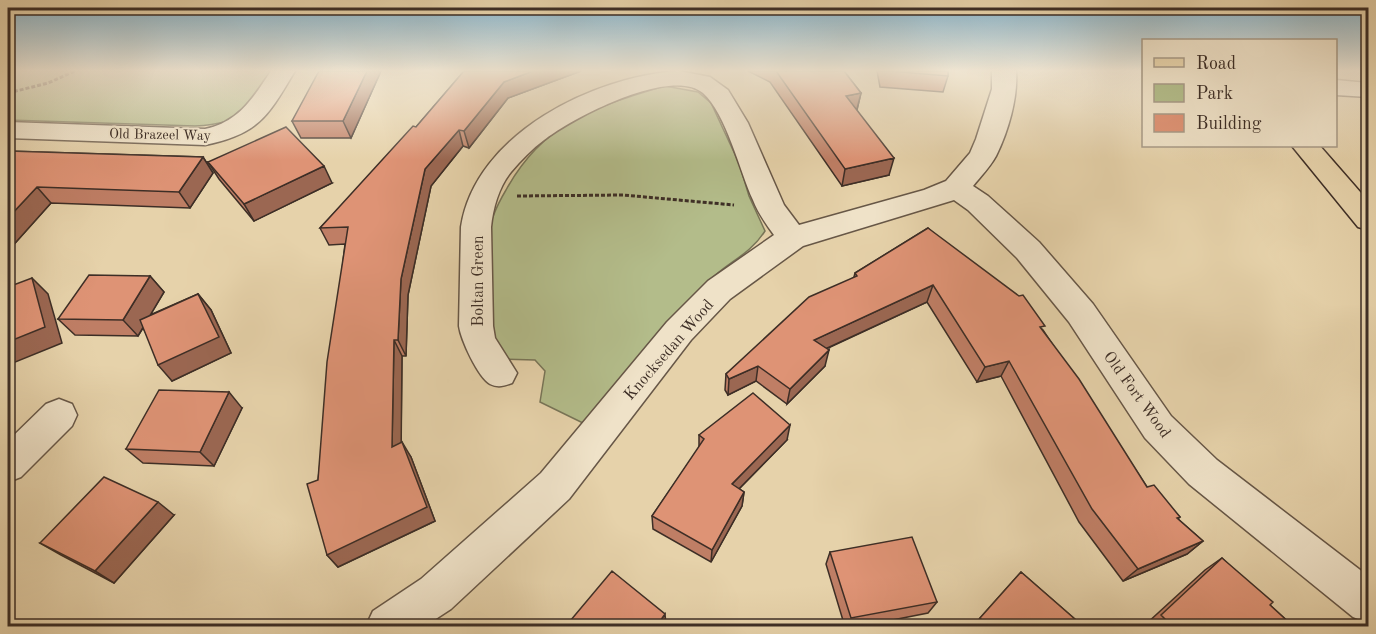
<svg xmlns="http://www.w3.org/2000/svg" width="1376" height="634" viewBox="0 0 1376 634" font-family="'Old Standard TT',serif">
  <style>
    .green { fill: #b3bc8a; stroke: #787558; stroke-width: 1.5 }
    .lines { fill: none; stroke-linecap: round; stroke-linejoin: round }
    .minor-casing { stroke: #675747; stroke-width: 3 }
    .major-casing { stroke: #3d2e26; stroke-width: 3 }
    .path { stroke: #3d2e26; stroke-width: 3; stroke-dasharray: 4 2; stroke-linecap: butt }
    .minor { fill: #efe2c8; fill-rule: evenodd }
    .major { fill: #e6d2aa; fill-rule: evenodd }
    .wall { fill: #bf7e65; stroke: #3d2e26; stroke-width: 1.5 }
    .shaded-wall { fill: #9b6752; stroke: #3d2e26; stroke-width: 1.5 }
    .building { fill: #de9375; stroke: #3d2e26; stroke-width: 1.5 }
    .labels { text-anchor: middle; stroke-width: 4.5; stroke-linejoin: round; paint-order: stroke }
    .far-street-label { font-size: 14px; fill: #3d2e26; stroke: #efe2c8 }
    .street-label { font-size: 16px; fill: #3d2e26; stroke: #efe2c8 }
  </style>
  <rect width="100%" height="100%" fill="#e6d2aa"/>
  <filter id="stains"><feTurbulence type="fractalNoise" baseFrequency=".00333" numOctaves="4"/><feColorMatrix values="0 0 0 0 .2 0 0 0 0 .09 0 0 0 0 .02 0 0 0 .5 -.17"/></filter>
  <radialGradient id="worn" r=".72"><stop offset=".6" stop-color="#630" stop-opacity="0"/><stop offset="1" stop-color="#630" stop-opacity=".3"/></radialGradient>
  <path class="green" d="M8,71H272C250,112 243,123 195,126L8,120Z
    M665,86L698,92L711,103L739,163L749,196L765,231C749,256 727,262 708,282C664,327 625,376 585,424L540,402L545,371L535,360L498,359C493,321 484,279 487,241C489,222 497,205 506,190C543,122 595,107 665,86Z"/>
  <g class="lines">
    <g class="minor-casing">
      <path id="minor" d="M271,71H295C268,116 259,134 205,145L8,138V122L205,129C239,122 253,98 271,71Z
        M679,71L710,77L728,90L748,123L784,205L799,225L924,190L946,181L970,153L976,139L992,89V71H1016C1018,98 1008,132 996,156C990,167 981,176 973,186L988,196L1039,242L1093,304L1171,416L1217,460L1368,576V623L1353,617L1189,484L1145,438L1069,322L1017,258L968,210L954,200L803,246L730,299L691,340L569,499L451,609L425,626H366L373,611L421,579L541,473L667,322L708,281L774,235C766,224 758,213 753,200C740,172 726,113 703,93C671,66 572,118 544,140C532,149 521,160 511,172C499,187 493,208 491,227L493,326L495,338L517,373L512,383C504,386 498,388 490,384C478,377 461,340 459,326L461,227C475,134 594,76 679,71Z
        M1336,80L1368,83V97L1336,95Z
        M59,399L72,404L77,415L72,426L21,477L8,482V441L46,404Z"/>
    </g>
    <g class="major-casing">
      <path id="major" d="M1292,146H1320L1368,201V230L1358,227Z"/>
    </g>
    <path class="path" d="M8,93L48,83L75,71
      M517,196L623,195L734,205"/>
    <use href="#minor" class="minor"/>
    <use href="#major" class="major"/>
  </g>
  <path class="wall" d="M381,71L351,138H301L292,121Z
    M464,71H581L508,98L469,148L463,146L431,186L408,295L406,356H402L401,443L411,457L435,521L338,567L327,555L318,480L345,244L329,245L320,228L416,127Z
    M748,71H844L861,93L857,110L889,175L842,186L770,82Z
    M877,71H948V76L943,92L880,87Z
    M8,151L203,157L213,173L190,208L51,203L8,251Z
    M208,162L332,183L254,221L219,179Z
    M928,228L1043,330L1147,487L1180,517L1178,519L1203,541L1187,554L1123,581L1079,522L1001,376L977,382L927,302L826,349L825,366L787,404L756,381L728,395L725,390L726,374L854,277L855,273Z
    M150,276L164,292L150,315L198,294L211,310L231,353L172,381L143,328L138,336L75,335L58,319Z
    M242,408L214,466L143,463L126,449Z
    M699,435L787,440L739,489L744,492L742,506L711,562L653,529L652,516L699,448Z
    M174,515L114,583L61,555L40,543Z
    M830,552L937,602L928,613L857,627H845L826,564Z
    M1222,558L1270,605L1294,627H1146L1145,625L1205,570Z
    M1021,572L1084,627H972Z"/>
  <path class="shaded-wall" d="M367,71H381L351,138L343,121Z
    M533,71H581L508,98L469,148L464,131L504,82Z
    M861,93L857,109L843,112L846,96Z
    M459,130L463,146L431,186L408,295L406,356L398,340L401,279L425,169Z
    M203,157L213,173L190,208L179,192Z
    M894,158L889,175L842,186L845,169Z
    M324,166L332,183L254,221L244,204Z
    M37,187L51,203L8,251V218Z
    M150,276L164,292L138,336L123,320Z
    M32,278L48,294L62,343L8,365V342Z
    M933,285L927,302L810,356L814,340Z
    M198,294L211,310L231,353L172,381L158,365Z
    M394,340L402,356L401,461L392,447Z
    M829,350L825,366L787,404L790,389Z
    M1009,361L1001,376L977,382L985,367Z
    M758,366L756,381L728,395L729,379Z
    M229,392L242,408L214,466L200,452Z
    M790,425L787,440L730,498L732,484Z
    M402,442L411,457L435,521L338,567L327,555Z
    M744,492L742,506L711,562L712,550Z
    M158,502L174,515L114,583L95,571Z
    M1203,541L1187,554L1123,581L1138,569Z
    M665,614L666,625L665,627H656Z"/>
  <path class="building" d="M319,71H367L343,121H292Z
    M464,71H533L504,82L464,131L459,130L425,169L401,279L398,340H394L392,447L402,442L427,507L327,555L307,484L318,480L327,362L348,227L320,228L413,126L416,127Z
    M776,71H844L861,93L846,96L894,158L845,169Z
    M889,71H948V76Z
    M286,127L324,166L244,204L208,162Z
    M8,151L203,157L179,192L37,187L8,218Z
    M928,228L1019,296L1023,295L1045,326L1040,327L1079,379L1147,487L1154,485L1180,517L1177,518L1203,541L1138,569L1092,509L1009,361L985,367L933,285L814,340L829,350L790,389L758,366L729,379L726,374L809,297L857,276L855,273Z
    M89,275L150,276L123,320L58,319Z
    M32,278L45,327L8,342V287Z
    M198,294L219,337L158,365L140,320Z
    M159,390L229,392L200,452L126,449Z
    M753,393L790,425L732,484L744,492L712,550L652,516L704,439L699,435Z
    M104,477L158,502L95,571L40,543Z
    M912,537L937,602L851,618L830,552Z
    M1222,558L1273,602L1270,605L1294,627H1173L1161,615Z
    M612,571L665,614L656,627H565Z
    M1021,572L1084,627H988L980,618Z"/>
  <linearGradient id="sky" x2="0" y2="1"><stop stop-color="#87b6cf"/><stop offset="0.44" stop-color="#f4ebd9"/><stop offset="1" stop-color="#f4ebd9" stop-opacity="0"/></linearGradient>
  <rect width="1376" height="160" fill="url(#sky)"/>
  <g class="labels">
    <g class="far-street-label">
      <text transform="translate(160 134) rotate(1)" y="5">Old Brazeel Way</text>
    </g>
    <g class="street-label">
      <text transform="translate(477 281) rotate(-90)" y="6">Boltan Green</text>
      <text transform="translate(668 349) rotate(-49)" y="6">Knocksedan Wood</text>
      <text transform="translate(1138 394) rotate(54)" y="6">Old Fort Wood</text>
    </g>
  </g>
  <rect width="1376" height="634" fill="none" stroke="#e6d2aa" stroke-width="30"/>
  <rect x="9" y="9" width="1358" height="616" fill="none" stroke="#3d2e26" stroke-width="3"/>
  <rect x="15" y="15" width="1346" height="604" fill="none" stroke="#3d2e26" stroke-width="1.5"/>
  <rect x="1142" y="39" width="195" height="108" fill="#efe2c8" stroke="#a89a87" stroke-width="1.5"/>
  <rect x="1154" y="58" width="30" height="9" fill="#e6d2aa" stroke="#a89a87" stroke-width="1.5"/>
  <text x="1196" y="69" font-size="18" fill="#3d2e26">Road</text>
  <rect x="1154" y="84" width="30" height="18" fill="#b3bc8a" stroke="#a89a87" stroke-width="1.5"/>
  <text x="1196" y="99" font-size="18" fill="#3d2e26">Park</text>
  <rect x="1154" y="114" width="30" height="18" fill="#de9375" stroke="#a89a87" stroke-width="1.5"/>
  <text x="1196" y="129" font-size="18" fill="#3d2e26">Building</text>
  <rect width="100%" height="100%" filter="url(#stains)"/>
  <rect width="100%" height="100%" fill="url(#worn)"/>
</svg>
